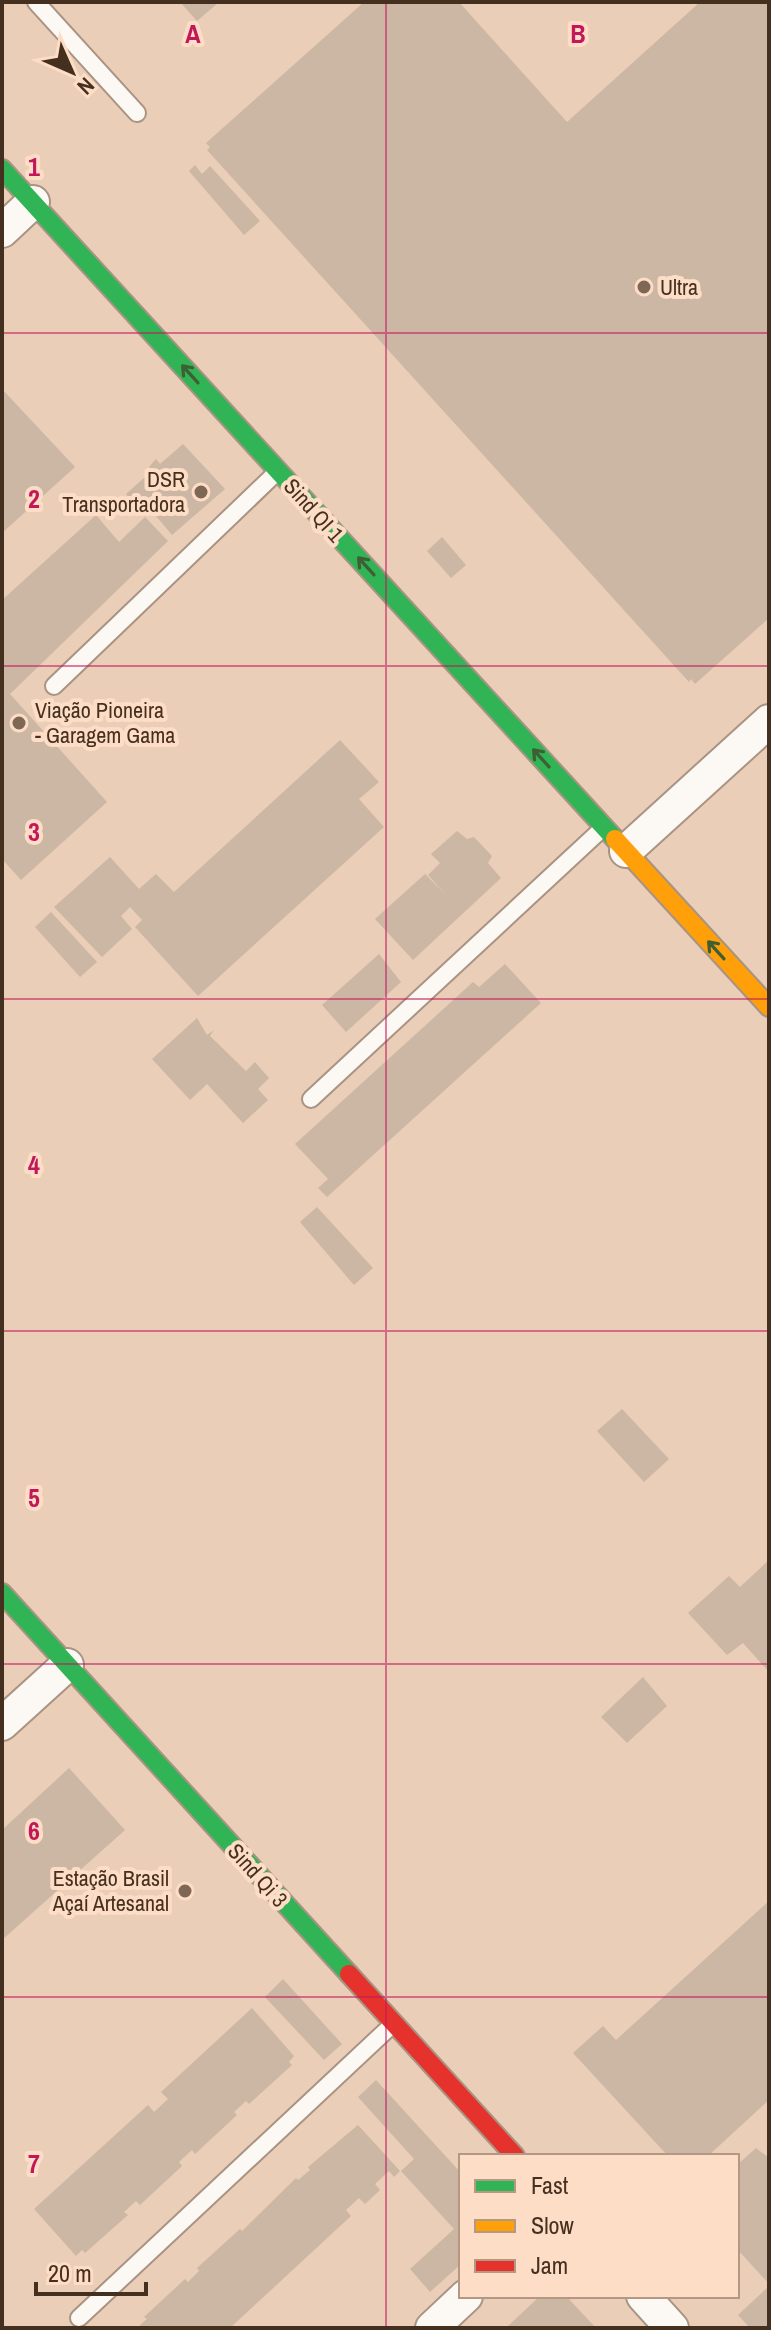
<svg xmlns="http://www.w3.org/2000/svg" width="771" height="2330" viewBox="0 0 771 2330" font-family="'Archivo Narrow',sans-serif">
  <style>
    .building { fill: #ccb6a4 }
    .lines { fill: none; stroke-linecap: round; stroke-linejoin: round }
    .lane-casing { stroke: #a99382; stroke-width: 20 }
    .street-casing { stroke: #a99382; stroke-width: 36 }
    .fast-casing { stroke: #a99382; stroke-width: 22 }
    .slow-casing { stroke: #a99382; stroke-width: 22 }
    .jam-casing { stroke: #a99382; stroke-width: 22 }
    .lane { stroke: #fcf8f4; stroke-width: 16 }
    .street { stroke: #fcf8f4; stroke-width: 32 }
    .fast { stroke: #30b455; stroke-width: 18 }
    .slow { stroke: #ff9f0a; stroke-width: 18 }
    .jam { stroke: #e5322d; stroke-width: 18 }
    .oneway { stroke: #3e5e33 }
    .grid { fill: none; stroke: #c2185b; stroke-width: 2; stroke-opacity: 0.55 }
    .poi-dot { fill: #7f6755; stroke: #fdddc5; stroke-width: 3 }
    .labels { text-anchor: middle; stroke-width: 8; stroke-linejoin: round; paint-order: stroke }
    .poi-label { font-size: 22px; fill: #453020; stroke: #fdddc5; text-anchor: start }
    .street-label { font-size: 22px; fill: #453020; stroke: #fdddc5 }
    .grid-label { font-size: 26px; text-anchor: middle; font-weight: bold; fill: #c2185b; stroke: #fdddc5; stroke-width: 8; stroke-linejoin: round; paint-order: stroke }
  </style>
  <rect width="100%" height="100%" fill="#eaceb8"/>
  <path class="building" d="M180,2H219L197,21Z
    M364,2H459L567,122L700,2H769V618L695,684L691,679L689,682L207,150L210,147L206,143Z
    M195,165L202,174L210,166L260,221L244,235L189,171Z
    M2,389L75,467L2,533Z
    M183,444L225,489L172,535L145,503L132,515L123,506L131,500L126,494L153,470L149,467L156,459L160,464Z
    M96,515L119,542L145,517L168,541L10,694L107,802L21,880L2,859V600Z
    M442,537L466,565L451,578L427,551Z
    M340,740L379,782L359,799L384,827L198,996L135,927L142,920L130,907L121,916L132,929L102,957L54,907L110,857L139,889L156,874L174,892Z
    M457,831L467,839L474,837L492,856L488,863L501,878L413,960L375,919L425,874L446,895L428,875L440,863L431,854Z
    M51,912L97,962L80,977L35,927Z
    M379,954L401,982L346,1032L322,1005Z
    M505,964L541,1003L327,1197L318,1188L328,1179L295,1144L473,982L479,987Z
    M197,1018L207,1035L214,1030L210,1036L246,1071L255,1062L269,1078L258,1089L268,1100L243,1123L207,1084L190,1100L152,1059Z
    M317,1207L373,1268L354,1285L300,1222Z
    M622,1409L669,1459L644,1482L597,1431Z
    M769,1560V1672L743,1643L727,1655L688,1613L729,1576L740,1587Z
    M643,1677L667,1706L627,1743L601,1717Z
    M69,1768L125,1830L2,1940V1830Z
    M769,1901V2100L708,2156H668L573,2053L603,2026L616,2040Z
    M283,1979L342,2044L324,2060L265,1997Z
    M252,2008L294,2056L289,2062L292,2065L249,2104L246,2101L234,2112L237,2115L195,2154L192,2150L179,2162L182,2166L140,2205L136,2201L124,2212L128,2215L85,2253L82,2250L76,2256L34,2209L148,2105L154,2112L168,2099L161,2092Z
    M376,2080L461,2173V2264L430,2292L410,2269L454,2229L401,2171L414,2159L358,2097Z
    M358,2125L400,2171L394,2177L389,2171L375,2184L380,2190L365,2204L359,2198L346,2210L351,2216L230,2328H142L140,2325L147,2319L144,2317L185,2279L188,2282L199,2271L197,2268L240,2229L242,2231L296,2178L298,2180L310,2170L308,2167Z
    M756,2148L769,2158V2284L737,2249V2165Z
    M769,2286V2328H750L738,2315Z
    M540,2296H566L596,2328H506Z"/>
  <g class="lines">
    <g class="lane-casing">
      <path id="lane" d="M36,2L137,113
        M54,686L278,471
        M311,1099L603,828
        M79,2318L392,2025"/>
    </g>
    <g class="street-casing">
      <path id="street" d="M2,231L33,202
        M626,851L769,721
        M2,1724L67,1665
        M643,2296L672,2328
        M432,2328L466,2296"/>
    </g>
    <g class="fast-casing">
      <path id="fast" d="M2,169L615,839
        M2,1593L349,1974"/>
    </g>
    <g class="slow-casing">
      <path id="slow" d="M615,839L769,1007"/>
    </g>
    <g class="jam-casing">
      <path id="jam" d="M349,1974L515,2156"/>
    </g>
    <use href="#lane" class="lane"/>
    <use href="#street" class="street"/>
    <use href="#fast" class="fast"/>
    <use href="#slow" class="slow"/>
    <use href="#jam" class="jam"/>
  </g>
  <defs><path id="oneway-shaft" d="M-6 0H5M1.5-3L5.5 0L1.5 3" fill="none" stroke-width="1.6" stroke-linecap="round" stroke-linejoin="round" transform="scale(2)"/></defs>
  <g class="oneway">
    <use href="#oneway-shaft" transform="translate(190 374) rotate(-132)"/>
    <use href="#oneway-shaft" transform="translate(366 566) rotate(-132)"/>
    <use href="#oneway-shaft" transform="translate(541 758) rotate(-132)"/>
    <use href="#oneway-shaft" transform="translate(716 950) rotate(-132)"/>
  </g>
  <path class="grid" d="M386,2V2328M2,333H769M2,666H769M2,999H769M2,1331H769M2,1664H769M2,1997H769"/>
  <g class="poi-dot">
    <circle cx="644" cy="287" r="8"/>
    <circle cx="201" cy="492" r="8"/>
    <circle cx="19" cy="723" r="8"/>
    <circle cx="185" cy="1891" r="8"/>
  </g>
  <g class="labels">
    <g class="poi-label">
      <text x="660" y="295">Ultra</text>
      <text x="185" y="487" text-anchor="end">DSR<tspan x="185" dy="25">Transportadora</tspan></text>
      <text x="35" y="718">Viação Pioneira<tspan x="35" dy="25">- Garagem Gama</tspan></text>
      <text x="169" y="1886" text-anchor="end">Estação Brasil<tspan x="169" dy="25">Açaí Artesanal</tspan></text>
    </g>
    <g class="street-label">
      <text transform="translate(314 510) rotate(48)" y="8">Sind QI 1</text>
      <text transform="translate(258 1875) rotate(48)" y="8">Sind Qi 3</text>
    </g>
  </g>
  <g class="grid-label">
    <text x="193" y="43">A</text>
    <text x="578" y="43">B</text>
    <text x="34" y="176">1</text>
    <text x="34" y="508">2</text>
    <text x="34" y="841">3</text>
    <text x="34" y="1174">4</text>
    <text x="34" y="1507">5</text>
    <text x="34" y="1840">6</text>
    <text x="34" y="2173">7</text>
  </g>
  <rect width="771" height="2330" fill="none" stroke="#453020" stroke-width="8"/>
  <rect x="459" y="2154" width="280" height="144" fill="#fdddc5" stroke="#b39883" stroke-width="2"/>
  <rect x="475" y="2180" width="40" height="12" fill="#30b455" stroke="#b39883" stroke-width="2"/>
  <text x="531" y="2194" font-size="24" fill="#453020">Fast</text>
  <rect x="475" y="2220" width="40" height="12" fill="#ff9f0a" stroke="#b39883" stroke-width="2"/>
  <text x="531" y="2234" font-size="24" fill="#453020">Slow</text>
  <rect x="475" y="2260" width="40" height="12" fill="#e5322d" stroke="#b39883" stroke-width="2"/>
  <text x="531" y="2274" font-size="24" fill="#453020">Jam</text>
  <g transform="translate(72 72) rotate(135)" stroke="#fdddc5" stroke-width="6" paint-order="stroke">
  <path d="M0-6L14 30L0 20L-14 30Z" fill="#453020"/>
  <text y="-12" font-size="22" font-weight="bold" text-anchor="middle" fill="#453020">N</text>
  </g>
  <path d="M36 2282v12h110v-12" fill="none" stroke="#453020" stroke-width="4"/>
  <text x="48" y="2282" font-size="24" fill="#453020" stroke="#fdddc5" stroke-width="6" paint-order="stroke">20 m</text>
</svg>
